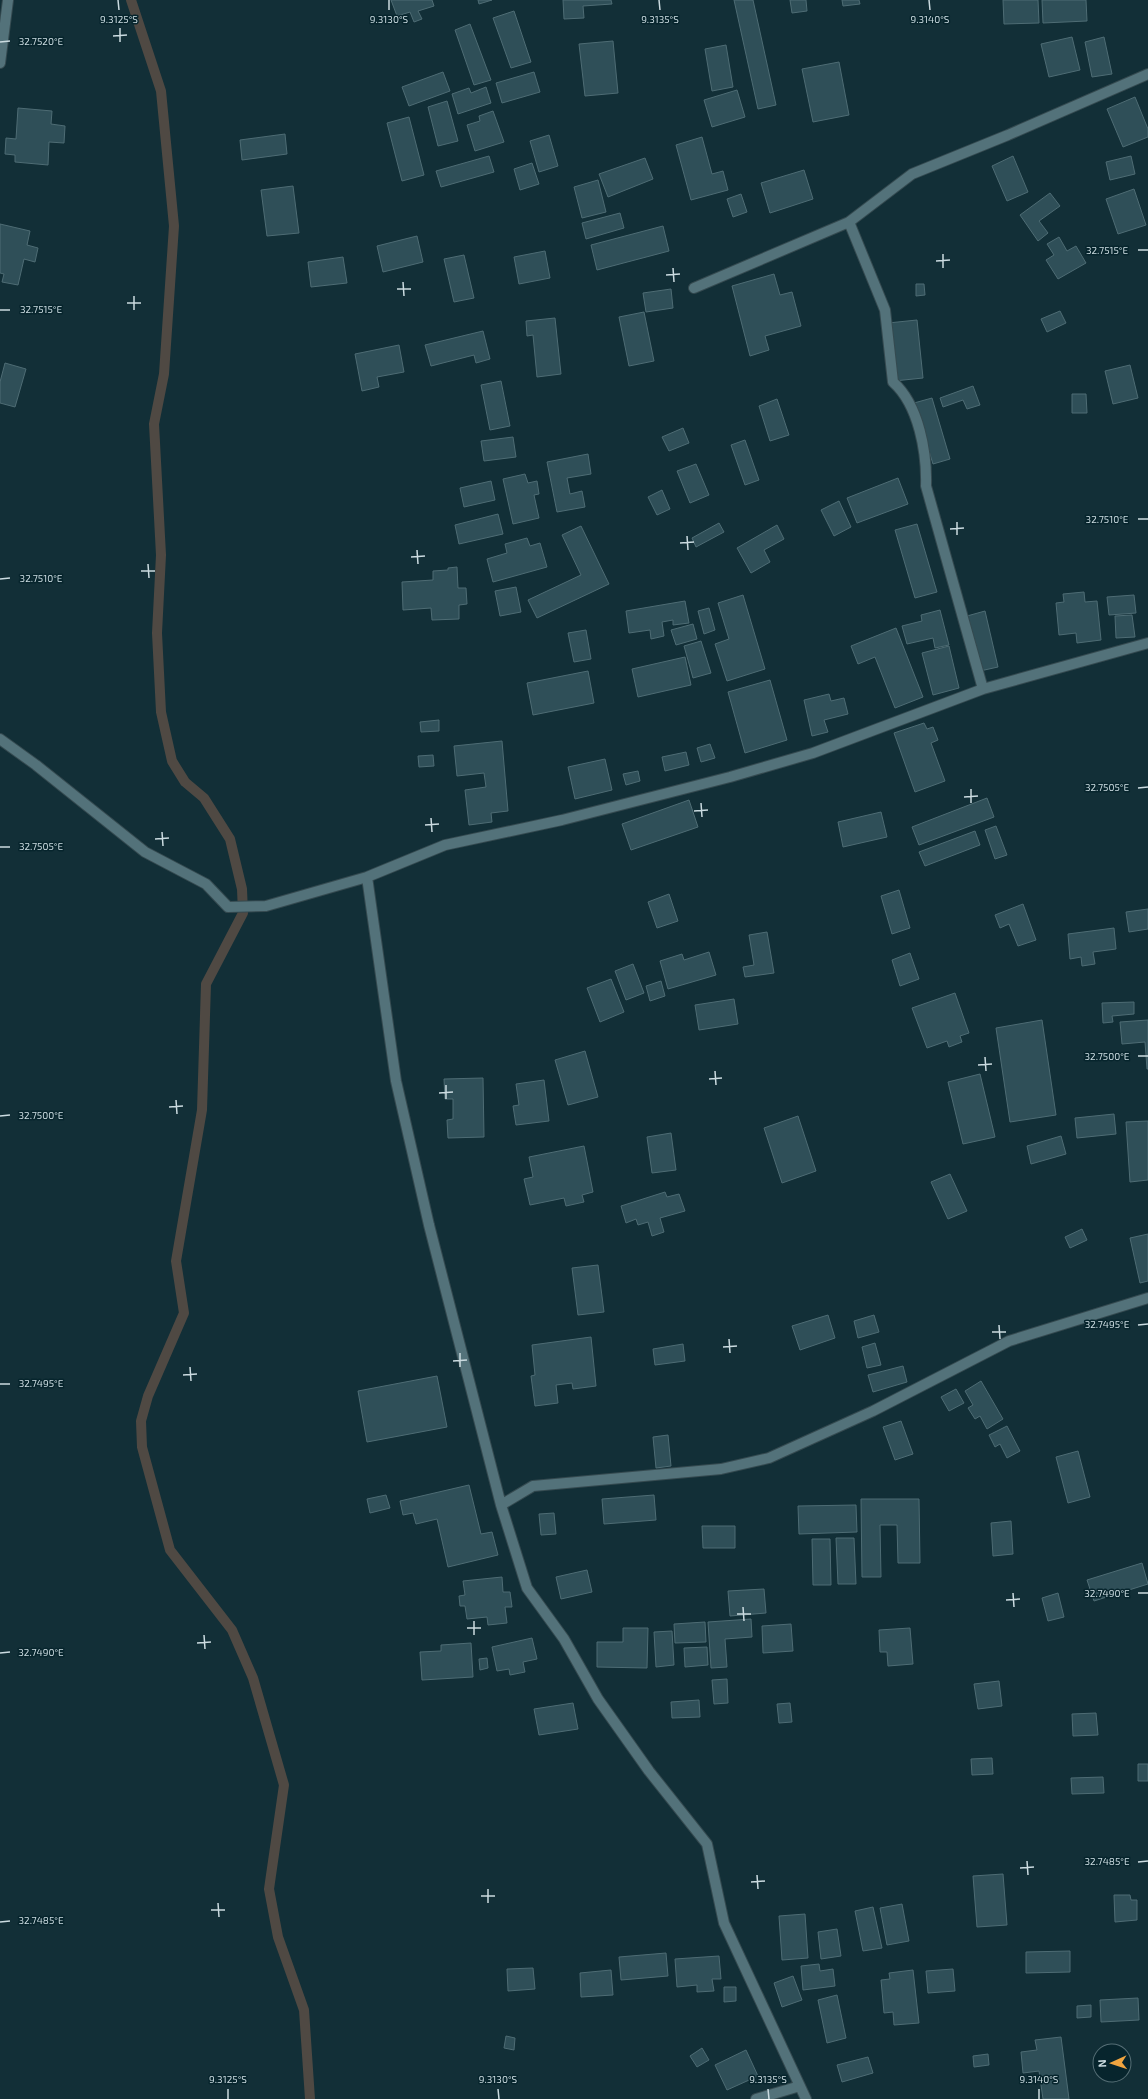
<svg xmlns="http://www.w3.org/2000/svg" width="1148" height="2099" viewBox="0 0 1148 2099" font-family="'Exo 2',sans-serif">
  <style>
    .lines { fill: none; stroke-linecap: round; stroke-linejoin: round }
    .stream { stroke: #4f4943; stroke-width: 10 }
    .building { fill: #2f4f58; stroke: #4e6c74 }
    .minor-casing { stroke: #354a50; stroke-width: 12 }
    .minor { stroke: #53727a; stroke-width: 10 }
    .ticks { fill: none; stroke: #cbdbe0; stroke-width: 1.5 }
    .ticks-label { font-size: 10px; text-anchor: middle; fill: #cbdbe0; stroke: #07252d; stroke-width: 3; stroke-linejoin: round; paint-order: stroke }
  </style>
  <rect width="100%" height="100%" fill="#122f37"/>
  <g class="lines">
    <path class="stream" d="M131,0L161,91L174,226L164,374L154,424L161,555L157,633L161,712L172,761L185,782L204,798L230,839L242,889L243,913L206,984L202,1110L176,1261L184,1313L148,1396L141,1421L142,1447L170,1550L232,1630L253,1678L284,1785L269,1889L278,1937L304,2010L310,2099"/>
  </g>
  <path class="building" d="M391,0H432L434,6L418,11L422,19L414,22L410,12L397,16Z
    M478,0H492L479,4Z
    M563,0H611L612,4L583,6L584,18L564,19Z
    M734,0H753L776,105L758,109Z
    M790,0H806L807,11L792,13Z
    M842,0H859L860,4L843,6Z
    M1003,0H1038L1039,23L1004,24Z
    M1042,0H1086L1087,21L1043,23Z
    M514,11L531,62L511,68L493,18Z
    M470,24L491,80L474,85L455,30Z
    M1072,37L1080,70L1049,77L1041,44Z
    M1104,37L1112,74L1092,77L1085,42Z
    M613,41L618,93L585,96L579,44Z
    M726,45L733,87L712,91L705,49Z
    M839,62L849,115L813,122L802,69Z
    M443,72L450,91L409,106L402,87Z
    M534,72L540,92L502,103L496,83Z
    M486,87L491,103L458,114L452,94L469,88L471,93Z
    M737,90L745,117L712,127L704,100Z
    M1135,97L1148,129V137L1123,147L1107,109Z
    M447,101L458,141L438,146L428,107Z
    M18,108L52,111L51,124L65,126L64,143L49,142L48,165L15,162V155L5,154L6,138L16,139Z
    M493,111L504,142L475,151L467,125L480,121L479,116Z
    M409,117L424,175L402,181L387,123Z
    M285,134L287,154L242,160L240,140Z
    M549,135L558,166L539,172L530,141Z
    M702,137L712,174L723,171L728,190L691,200L676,145Z
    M489,156L494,172L441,187L436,171Z
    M1013,156L1028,192L1007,201L992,166Z
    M1131,156L1135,174L1110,180L1106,162Z
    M645,158L653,179L608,197L599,174Z
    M532,163L539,184L520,190L514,169Z
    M804,170L813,199L770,213L761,183Z
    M598,180L606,212L582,218L574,187Z
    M293,186L299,233L267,236L261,190Z
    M1134,189L1146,225L1118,234L1106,199Z
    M1050,193L1060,206L1039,221L1048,233L1038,241L1020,215Z
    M741,194L747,212L733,217L727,199Z
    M620,213L624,228L586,239L582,223Z
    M0,224L30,231L27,245L38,248L35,262L24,259L18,285L2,282L4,274L0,273Z
    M663,226L669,251L597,270L591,245Z
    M417,236L423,262L383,272L377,246Z
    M1059,237L1067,251L1076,246L1086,263L1058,279L1046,260L1054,255L1047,244Z
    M545,251L550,278L519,284L514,257Z
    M464,255L474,298L454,302L444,259Z
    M343,257L347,283L311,287L308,262Z
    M774,274L780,295L792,292L801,326L765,336L769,350L750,356L732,286Z
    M916,284H924L925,295L916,296Z
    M671,289L673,308L646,312L643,293Z
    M1060,311L1066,323L1047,332L1041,319Z
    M644,312L654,361L629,366L619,317Z
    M555,318L561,374L537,377L533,335L527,336L526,321Z
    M917,320L923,378L894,381L888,323Z
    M483,331L490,359L476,363L474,355L431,366L425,345Z
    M399,345L404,372L377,377L379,387L362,391L355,354Z
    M5,363L26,369L15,407L0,403V382Z
    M1130,365L1138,398L1113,404L1105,371Z
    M501,381L510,426L490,430L481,385Z
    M973,386L980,405L967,409L963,400L943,407L940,398Z
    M1072,394H1086L1087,413H1072Z
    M932,398L950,459L933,464L914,403Z
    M777,399L789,435L770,441L759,406Z
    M683,428L689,443L669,451L662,437Z
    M513,437L516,457L484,461L481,441Z
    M745,440L759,480L745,485L731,445Z
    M588,454L591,474L567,478L570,494L582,491L585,507L557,512L547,462Z
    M696,464L709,495L690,503L677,471Z
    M525,474L528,483L537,481L539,494L534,495L539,518L513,524L503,479Z
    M898,478L908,504L857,523L847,498Z
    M491,481L495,500L464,507L460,488Z
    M662,490L670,509L657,515L648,497Z
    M839,501L851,527L834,536L821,510Z
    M498,514L503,534L459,544L455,525Z
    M719,523L724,532L696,547L692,538Z
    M917,524L937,592L915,598L895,530Z
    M777,525L784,539L764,550L770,562L751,573L737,548Z
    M581,526L609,584L537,618L528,600L581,575L562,535Z
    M527,538L530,546L540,543L547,567L493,582L487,559L507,553L505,544Z
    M457,567L458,588H466L467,604L459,605V619L432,620L431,608L403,610L402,582L433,580V571L448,570V568Z
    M516,587L521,612L500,616L495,591Z
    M1084,592L1085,602L1097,601L1101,640L1077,643L1076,633L1059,635L1056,603L1064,602L1063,594Z
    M743,595L765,669L727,681L715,644L729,639L718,603Z
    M1134,595L1136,613L1109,615L1107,597Z
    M685,601L689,623L673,625V620L662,622L664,636L651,639L650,630L629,633L626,611Z
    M709,608L715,630L704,634L698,611Z
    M940,610L949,645L935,648L933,638L907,644L902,626L922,621L921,615Z
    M985,611L998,667L980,671L967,616Z
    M1132,615L1135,637L1116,638L1115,616Z
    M693,624L697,639L676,645L671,630Z
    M896,628L923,697L895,708L875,657L858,664L851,646Z
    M586,630L591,659L574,662L568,633Z
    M701,641L711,673L693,678L684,646Z
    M949,646L959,688L933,695L922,653Z
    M685,657L691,685L638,697L632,669Z
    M588,671L594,703L533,715L527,683Z
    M770,680L787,740L745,753L728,692Z
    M829,694L831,701L844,698L848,714L824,720L828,732L812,736L804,700Z
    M439,720V731L421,732L420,722Z
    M924,723L927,729L933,727L938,740L931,743L945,781L915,792L894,733Z
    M502,741L508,811L491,813L492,822L469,825L465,790L486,787L484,773L457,776L454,746Z
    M710,744L715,758L701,762L697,748Z
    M686,752L689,765L665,771L662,757Z
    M433,755L434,766L419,767L418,756Z
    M605,759L612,790L575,799L568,767Z
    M638,771L640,781L626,785L623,774Z
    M987,798L994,817L919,845L912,827Z
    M689,800L698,827L631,850L622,824Z
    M881,812L887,837L843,847L838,822Z
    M996,826L1007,855L995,859L985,830Z
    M975,831L980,845L925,866L919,852Z
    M899,890L910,928L892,934L881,896Z
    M669,894L678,921L657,928L648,902Z
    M1023,904L1036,940L1018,946L1009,924L1000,928L995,915Z
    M1148,909V929L1129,932L1126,912Z
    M1114,928L1116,949L1093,952L1095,964L1082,966L1081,957L1070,959L1068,934Z
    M767,932L774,973L745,977L743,967L754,965L749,935Z
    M709,952L716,975L668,989L660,961L682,954L684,960Z
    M910,953L919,979L900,986L892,960Z
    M633,964L644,993L626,1000L615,971Z
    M611,979L624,1012L600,1022L587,988Z
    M661,981L665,996L650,1001L646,986Z
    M955,993L969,1033L960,1036L962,1042L949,1047L947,1041L927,1048L912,1008Z
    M734,999L738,1024L699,1030L695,1005Z
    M1134,1002V1014L1112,1016L1113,1022L1103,1023L1102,1003Z
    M1042,1020L1056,1115L1010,1122L996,1028Z
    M1148,1020V1069H1147L1145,1042L1122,1044L1120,1022Z
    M585,1051L598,1097L568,1105L555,1060Z
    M980,1074L995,1137L963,1144L948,1082Z
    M483,1078L484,1137L448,1138L447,1120L453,1119V1099H445L444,1079Z
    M544,1080L549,1121L516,1125L513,1106L519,1105L516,1084Z
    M1114,1114L1116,1134L1077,1138L1075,1118Z
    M798,1116L816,1171L782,1183L764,1128Z
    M1148,1121V1180L1130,1182L1126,1122Z
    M671,1133L676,1170L652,1173L647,1137Z
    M1061,1136L1066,1154L1031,1164L1027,1146Z
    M584,1146L593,1192L582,1195L584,1202L566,1206L564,1198L530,1205L524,1179L533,1177L529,1157Z
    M950,1174L967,1211L948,1219L931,1182Z
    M665,1192L667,1197L679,1194L685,1211L660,1218L664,1232L652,1236L648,1222L638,1225L636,1219L626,1223L621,1206Z
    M1082,1229L1087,1240L1070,1248L1065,1237Z
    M1148,1234V1281L1140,1283L1130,1238Z
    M598,1265L604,1312L578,1315L572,1268Z
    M828,1315L835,1338L800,1350L792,1326Z
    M874,1315L879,1332L858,1338L854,1321Z
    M591,1337L596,1386L573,1389L572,1383L556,1385L558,1403L535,1406L531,1376L535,1375L532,1345Z
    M875,1343L881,1365L867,1368L862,1347Z
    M683,1344L685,1361L655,1365L653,1349Z
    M903,1366L907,1382L873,1392L868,1375Z
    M437,1376L447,1427L367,1442L358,1391Z
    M981,1381L1003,1419L987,1429L980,1416L975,1419L968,1408L973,1405L965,1391Z
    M956,1389L964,1403L949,1411L941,1397Z
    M901,1421L913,1454L895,1460L883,1427Z
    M1007,1426L1020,1451L1007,1458L1000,1444L995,1447L989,1435Z
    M668,1435L671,1466L656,1468L653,1437Z
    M1078,1451L1090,1497L1068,1503L1056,1457Z
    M469,1485L481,1534L492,1532L498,1555L448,1567L437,1519L416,1524L413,1513L403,1515L400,1501Z
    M386,1495L390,1508L370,1513L367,1499Z
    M654,1495L656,1520L604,1524L602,1499Z
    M861,1499H919L920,1563H898L897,1525H880L881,1577H862Z
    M856,1505L857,1532L799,1534L798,1506Z
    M554,1513L556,1534L541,1535L539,1514Z
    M1011,1521L1013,1554L993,1556L991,1523Z
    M702,1526H735V1548H703Z
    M836,1538H854L856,1584H838Z
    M812,1539H830L831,1585H813Z
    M1142,1563L1148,1584L1094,1601L1087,1580Z
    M587,1570L592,1592L561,1599L556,1577Z
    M502,1577L503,1592H510L512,1607H505L507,1623L488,1625L487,1617L467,1619L465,1606H460L459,1596L465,1595L463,1581Z
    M764,1589L766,1613L730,1616L728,1591Z
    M1058,1593L1064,1617L1048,1621L1042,1598Z
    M751,1619L752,1637L725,1639L727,1667L711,1668L708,1622Z
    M705,1622L706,1642L675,1643L674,1624Z
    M791,1624L793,1651L763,1653L762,1626Z
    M623,1628H648L647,1668L597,1667V1642H623Z
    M910,1628L913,1664L888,1666L887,1652H880L879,1630Z
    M672,1631L674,1665L656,1667L654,1632Z
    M532,1638L537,1659L523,1662L525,1672L510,1675L509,1669L497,1671L492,1647Z
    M471,1643L473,1677L422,1680L420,1652L441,1651V1645Z
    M707,1647L708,1665L685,1667L684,1648Z
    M487,1658L488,1668L480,1670L479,1659Z
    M727,1679L728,1703L714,1704L712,1680Z
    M999,1681L1002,1706L978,1709L974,1684Z
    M699,1700L700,1717L672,1718L671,1702Z
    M573,1703L578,1729L539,1735L534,1709Z
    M790,1703L792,1722L779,1723L777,1704Z
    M1096,1713L1098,1735L1073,1736L1072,1714Z
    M992,1758L993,1774L972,1775L971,1759Z
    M1138,1764H1148V1781H1138Z
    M1103,1777L1104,1793L1072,1794L1071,1778Z
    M1003,1874L1007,1925L977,1927L973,1876Z
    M1114,1895H1130L1131,1900H1137V1920L1115,1922Z
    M902,1904L909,1941L887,1945L880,1908Z
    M873,1907L882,1948L863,1951L855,1911Z
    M805,1914L808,1958L782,1960L779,1916Z
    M837,1929L841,1956L821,1959L818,1932Z
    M1070,1951V1972L1026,1973V1952Z
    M666,1953L668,1976L621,1980L619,1957Z
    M719,1956L721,1979H712L714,1991L697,1992V1985L677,1987L675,1959Z
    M819,1964L820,1971L833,1969L835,1986L803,1990L801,1966Z
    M533,1968L535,1989L508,1991L507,1969Z
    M953,1969L955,1991L928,1993L926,1971Z
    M611,1970L613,1995L581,1997L580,1973Z
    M913,1970L919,2023L894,2025L893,2012L884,2013L881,1980L890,1979L889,1973Z
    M793,1976L802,2000L782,2007L774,1983Z
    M724,1987H736V2001L724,2002Z
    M837,1995L846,2038L827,2043L818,2000Z
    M1138,1998L1139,2020L1101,2022L1100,2000Z
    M1091,2005V2017L1077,2018V2006Z
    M506,2036L515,2038L514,2050L504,2048Z
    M1061,2037L1069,2099H1043L1039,2071L1023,2073L1021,2052L1037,2050L1035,2040Z
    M702,2048L709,2060L697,2067L690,2056Z
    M746,2050L758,2076L727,2090L715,2065Z
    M988,2054L989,2065L974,2067L973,2056Z
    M868,2057L873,2073L842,2082L837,2065Z"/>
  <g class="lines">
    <g class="minor-casing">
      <path id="minor" d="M0,63L8,0
        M849,222L885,310L893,382C919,405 927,453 926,486L983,689
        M694,288L849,222L912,174L1008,135L1148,74
        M0,739L36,765L145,852L206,884L228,907L266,906L367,877L445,845L562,820L730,777L813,753L983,689L1148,643
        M367,877L396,1081L429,1225L501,1505L527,1588L564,1639L598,1699L649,1771L707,1844L724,1923L806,2099
        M501,1505L533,1486L721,1469L769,1458L873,1411L1009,1341L1148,1298
        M756,2099L800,2086"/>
    </g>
    <use href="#minor" class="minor"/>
  </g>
  <path class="ticks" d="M118,0L119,10M389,0V10M659,0L660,10M929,0L930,10M120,28V42M113,36L127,35M0,42L10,41M1138,250H1148M943,254V268M936,261L950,260M673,268L674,282M666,275L680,274M403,282L404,296M397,289H411M134,296V310M127,303H141M0,310H10M1138,519H1148M957,522V535M950,529L964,528M687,536L688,550M680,543L694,542M417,550L418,564M411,557L425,556M148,564L149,578M141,571H155M0,579L10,578M1138,788L1148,787M971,789V803M964,797L978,796M701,803L702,817M694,811L708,810M431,818L432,832M425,825L439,824M162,832L163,846M155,839L169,838M0,847H10M1138,1056H1148M985,1057L986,1071M978,1065L992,1064M715,1071L716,1085M709,1079L722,1078M446,1085V1099M439,1093L453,1092M176,1100L177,1114M169,1107L183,1106M0,1116L10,1115M999,1325L1000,1339M1138,1325L1148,1324M992,1332H1006M729,1339L730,1353M723,1347L737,1346M460,1353V1367M453,1361L467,1360M190,1367L191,1381M183,1375L197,1374M0,1384H10M1013,1593L1014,1607M1138,1593H1148M1006,1600L1020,1599M743,1607L744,1621M737,1614H751M474,1621V1635M467,1628H481M204,1635L205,1649M197,1643L211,1642M0,1653L10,1652M1027,1861L1028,1875M1138,1862L1148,1861M1020,1868L1034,1867M757,1875L758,1889M751,1882L765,1881M488,1889V1903M481,1896H495M218,1903L219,1917M211,1910H225M0,1922L10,1921M228,2089V2099M498,2089L499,2099M768,2089L769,2099M1039,2089V2099"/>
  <g class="ticks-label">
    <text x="119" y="23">9.3125°S</text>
    <text x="389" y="23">9.3130°S</text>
    <text x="660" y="23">9.3135°S</text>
    <text x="930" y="23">9.3140°S</text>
    <text x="41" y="45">32.7520°E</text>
    <text x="1107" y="254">32.7515°E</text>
    <text x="41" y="313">32.7515°E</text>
    <text x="1107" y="523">32.7510°E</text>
    <text x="41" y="582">32.7510°E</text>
    <text x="1107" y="791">32.7505°E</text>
    <text x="41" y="850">32.7505°E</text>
    <text x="1107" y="1060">32.7500°E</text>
    <text x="41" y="1119">32.7500°E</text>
    <text x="1107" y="1328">32.7495°E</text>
    <text x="41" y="1387">32.7495°E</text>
    <text x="1107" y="1597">32.7490°E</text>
    <text x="41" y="1656">32.7490°E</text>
    <text x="1107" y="1865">32.7485°E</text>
    <text x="41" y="1924">32.7485°E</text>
    <text x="228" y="2083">9.3125°S</text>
    <text x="498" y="2083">9.3130°S</text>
    <text x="768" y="2083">9.3135°S</text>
    <text x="1039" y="2083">9.3140°S</text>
  </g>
  <g transform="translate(1112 2063) rotate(267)"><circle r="19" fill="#07252d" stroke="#556e75"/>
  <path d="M0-3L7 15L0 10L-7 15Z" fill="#f1a540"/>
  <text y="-6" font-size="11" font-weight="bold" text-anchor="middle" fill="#cbdbe0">N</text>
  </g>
</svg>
